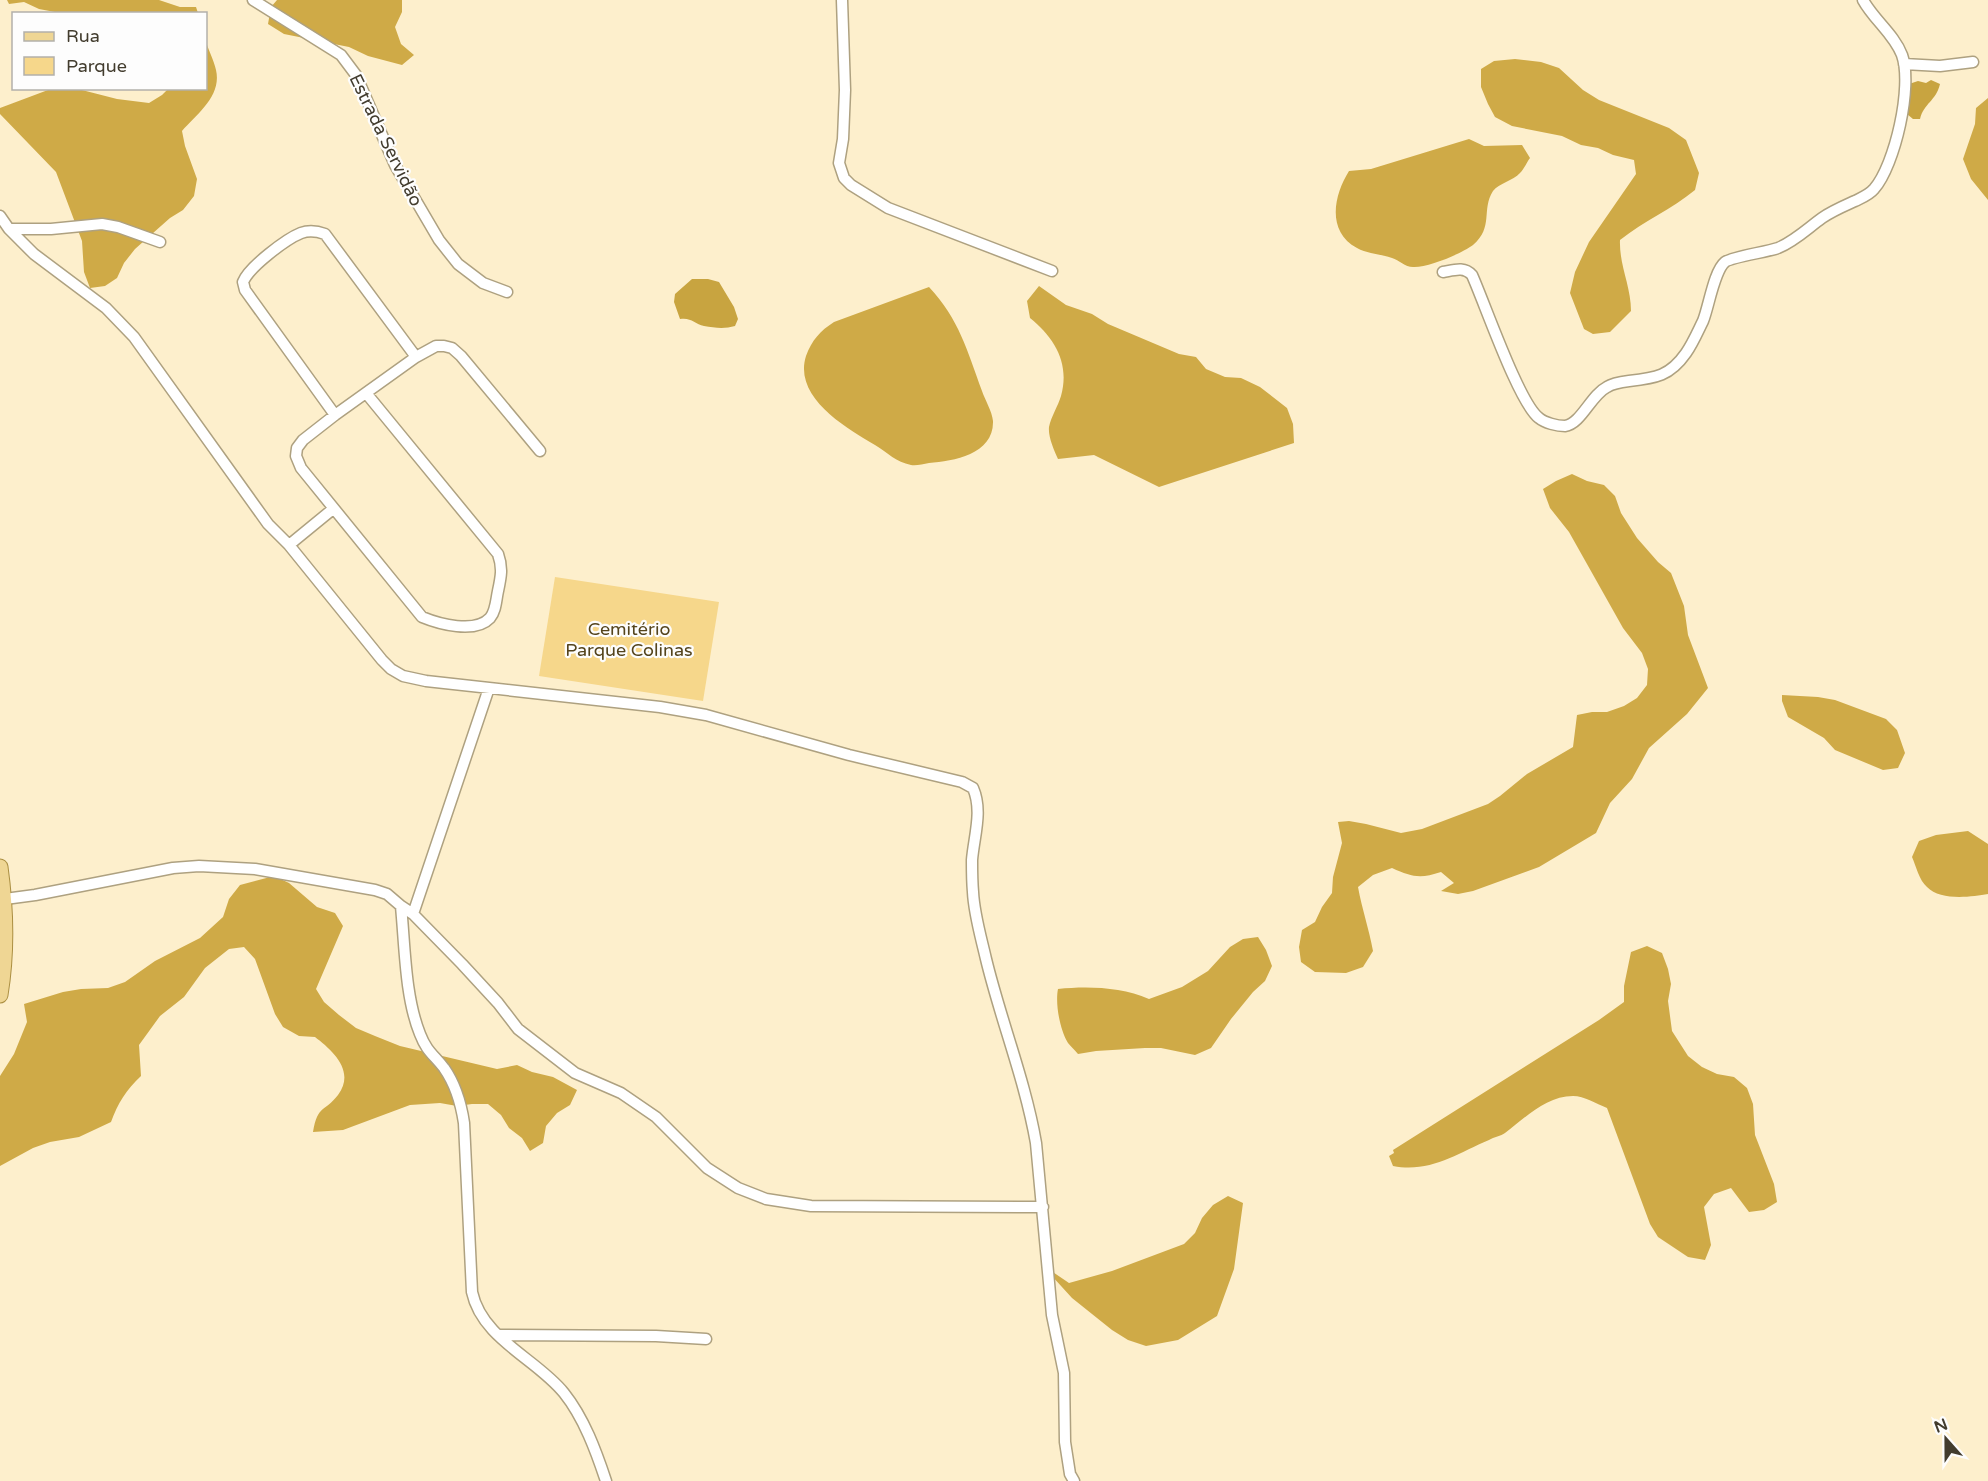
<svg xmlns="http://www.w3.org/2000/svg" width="1988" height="1481" viewBox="0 0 1988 1481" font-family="'Varela Round',sans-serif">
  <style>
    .green { fill: #f6d78b }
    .forest { fill: #cfaa47 }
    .water { fill: #c8a440 }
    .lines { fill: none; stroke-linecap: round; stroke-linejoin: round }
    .minor-casing { stroke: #aea180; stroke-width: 13 }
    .primary-casing { stroke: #ab8f42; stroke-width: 17 }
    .minor { stroke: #fff; stroke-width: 10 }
    .primary { stroke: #efd694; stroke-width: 15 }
    .labels { text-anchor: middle; stroke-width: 4.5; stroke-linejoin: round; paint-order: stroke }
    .street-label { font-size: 18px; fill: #423c2e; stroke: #fdfdfd }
    .park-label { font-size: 18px; fill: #54441c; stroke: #fdfdfd }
  </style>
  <rect width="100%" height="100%" fill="#fdefcc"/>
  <path class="green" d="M555,577L719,602L703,701L539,676Z"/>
  <path class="forest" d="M7,0H159L180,7H196L198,13H60L39,9L24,2L9,4Z
    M277,0H402V12L395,27L401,44L414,55L402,65L368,56L349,47L284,34L268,24L271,7Z
    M206,42C209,51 214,61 216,70C222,96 197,114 182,131L185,146L197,179L194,196L183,210L170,218L135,249L124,263L117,278L105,286L90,288L84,272L82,241L56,172L0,114V108L48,90L60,89H78L117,99L149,103L162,95L168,89L206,88Z
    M1515,59L1541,62L1559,68L1583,90L1599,100L1669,128L1686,140L1699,173L1695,190C1672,209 1644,221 1620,240C1619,265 1631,286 1631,311L1610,332L1593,334L1584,329L1570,293L1575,272L1589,242L1636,174L1634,160L1613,155L1598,148L1581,145L1562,136L1512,126L1495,117L1488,104L1481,87V69L1494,61Z
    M1988,98V200L1971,179L1963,159L1975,124L1976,108Z
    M1469,139L1484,146L1522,145L1530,158C1527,162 1524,169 1520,173C1513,181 1499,183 1493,191C1481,210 1494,227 1473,245C1461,254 1427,268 1413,267C1405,267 1399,260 1392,258C1381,254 1368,254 1357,248C1326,231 1334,195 1349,171L1371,169Z
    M1039,286L1066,305L1092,314L1108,324L1179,354L1196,357L1206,369L1225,377L1241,378L1260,387L1287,408L1293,424L1294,443L1159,487L1094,455L1058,459C1054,450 1048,437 1049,427C1051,417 1058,406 1061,396C1070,364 1055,338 1030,318L1027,301Z
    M929,287C959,319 967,350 982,391C985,400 992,411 993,421C994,454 954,461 929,463C923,464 916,466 911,465C896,462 888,453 875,445C846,428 793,397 806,356C812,340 820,331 834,322Z
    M1572,474L1587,481L1604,485L1615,496L1621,513L1637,538L1658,562L1671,573L1684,606L1688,635L1708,688L1687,714L1649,748L1632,779L1610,803L1596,833L1539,867L1473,891L1458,894L1441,891L1454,883L1441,872C1420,879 1412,877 1392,868L1373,875L1358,887C1362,909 1369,929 1373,951L1363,967L1346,973L1315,972L1301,962L1299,947L1302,930L1315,922L1322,907L1332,893L1333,877L1342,843L1338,822L1349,821L1366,824L1401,833L1422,829L1488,804L1500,796L1527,774L1573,747L1577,715L1592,712H1607L1624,706L1637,698L1647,685L1648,669L1642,653L1623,628L1569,532L1550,508L1543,489L1556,481Z
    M1782,695L1818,697L1835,700L1886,719L1897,730L1905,753L1898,768L1883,770L1835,750L1824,738L1788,717L1782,701Z
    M1968,831L1988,844V894C1971,897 1940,901 1927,887C1919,880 1916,866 1912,857L1919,841L1936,835Z
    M274,876L289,883L317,907L335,913L343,926L316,989L324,1002L339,1015L356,1028L375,1036L400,1046L497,1069L517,1065L532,1072L553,1077L577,1090L570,1105L557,1113L546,1126L543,1143L530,1151L522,1138L509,1128L501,1115L488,1104H472L457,1106L440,1103L410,1105L343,1130L313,1132C318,1104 324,1113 338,1095C356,1071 332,1050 315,1037L299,1036L283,1027L275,1014L255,959L244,947L229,949L205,968L184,997L160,1016L139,1045L141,1076C126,1090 118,1103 111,1122L79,1137L50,1142L33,1148L0,1166V1076L14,1054L27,1022L24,1004L63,992L81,989L108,988L125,982L155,961L200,938L223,917L229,899L240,885Z
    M1258,937L1266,950L1272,966L1265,981L1253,992L1231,1019L1211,1048L1195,1055L1161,1048H1145L1096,1051L1078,1054C1075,1050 1071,1047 1068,1043C1060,1030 1055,1004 1058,989C1088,986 1121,987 1149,999L1182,987L1208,971L1230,947L1243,939Z
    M1647,946L1662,953L1668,969L1671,984L1668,1001L1672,1031L1688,1056L1702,1067L1717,1074L1734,1077L1747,1088L1753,1104L1755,1135L1774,1184L1777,1202L1764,1210L1749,1212L1731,1188L1714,1194L1704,1207L1711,1245L1705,1260L1688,1257L1658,1237L1650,1224L1607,1108C1597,1104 1584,1096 1573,1096C1546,1096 1525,1118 1505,1133C1501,1136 1494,1137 1489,1140C1456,1154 1430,1173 1393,1166L1389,1156L1394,1153L1393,1150L1599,1020L1624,1002V986L1631,952Z
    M1228,1196L1243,1203L1234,1269L1217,1316L1178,1340L1146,1346L1128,1340L1112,1330L1072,1298L1041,1264L1069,1283L1112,1271L1184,1244L1195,1233L1202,1218L1213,1205Z"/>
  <path class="water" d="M1931,80L1940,84C1936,101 1924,103 1920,119H1913L1907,114L1909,84L1918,81L1926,83Z
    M692,279H708L719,282L734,307L738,319L735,326C725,329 715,328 704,326C695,324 691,317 680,319L674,302L675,294Z"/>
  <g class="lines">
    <g class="minor-casing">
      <path id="minor" d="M253,0L341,55L356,75L395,165L439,240L458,264L483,283L507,292
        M842,0L845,90L843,139L839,163L844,178L851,185L888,208L1052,271
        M1904,64L1940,66L1973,62
        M0,216L9,229L34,254L106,308L134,337L268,524L289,545L382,660L391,669L403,676L426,681L660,707L706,715L849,755L962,782L973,788C983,811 974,836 972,860C972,870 972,881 973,892C974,914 981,937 986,959C1001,1021 1025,1080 1036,1143L1052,1315L1064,1373L1065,1442L1070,1474L1074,1481
        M9,229H51L102,224L118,227L160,242
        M1443,272C1454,270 1464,266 1472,275C1485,304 1519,403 1539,418C1545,423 1557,426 1565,426C1581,424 1591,395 1607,387C1613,383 1621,382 1629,381C1656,378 1670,376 1686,353C1693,343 1698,331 1703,321C1709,306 1714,271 1725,262C1731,257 1767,252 1778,248C1795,241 1808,228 1822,218C1832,211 1844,206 1855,201C1861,198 1869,195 1874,189C1895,165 1913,86 1902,55C1894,34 1874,20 1863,0
        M366,393L498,554C503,568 501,577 498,591C496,600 496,611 490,618C475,634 439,624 422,617L301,468L296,456L297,448L303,440L335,415L416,357L436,346H444L452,348L461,356L540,451
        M335,415L245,290L243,282C249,267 286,239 301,233C309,230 317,231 325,234L416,357
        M289,545L333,509
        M5,899L35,895L173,868L199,866L255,869L375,890L387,894L401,906
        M413,914L489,688
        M499,1335L656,1336L706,1339
        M606,1481C596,1451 584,1418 564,1393C537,1359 482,1339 472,1292L464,1123C461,1103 456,1085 444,1068C433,1054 427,1052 420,1034C405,997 405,947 401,906L413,914L462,964L498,1003L518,1029L575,1073L621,1093L656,1117L707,1168L738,1188L766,1199L811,1206L1043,1207"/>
    </g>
    <g class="primary-casing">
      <path id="primary" d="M0,867C6,910 7,952 0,995"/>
    </g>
    <use href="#minor" class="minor"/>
    <use href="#primary" class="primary"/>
  </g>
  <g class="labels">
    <g class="street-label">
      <text transform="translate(386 140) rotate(64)" y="6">Estrada Servidão</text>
    </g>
    <g class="park-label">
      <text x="629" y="635">Cemitério<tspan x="629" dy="21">Parque Colinas</tspan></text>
    </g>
  </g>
  <rect x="12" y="12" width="195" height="78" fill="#fdfdfd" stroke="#b2b0aa" stroke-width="1.5"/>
  <rect x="24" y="32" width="30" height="9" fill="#efd694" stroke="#b2b0aa" stroke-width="1.5"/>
  <text x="66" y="42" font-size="18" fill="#423c2e">Rua</text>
  <rect x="24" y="57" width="30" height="18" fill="#f6d78b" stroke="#b2b0aa" stroke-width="1.5"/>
  <text x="66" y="72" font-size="18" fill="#423c2e">Parque</text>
  <g transform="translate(1946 1439) rotate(339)" stroke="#fdfdfd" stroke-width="4.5" paint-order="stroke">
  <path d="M0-4.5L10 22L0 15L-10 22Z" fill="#423c2e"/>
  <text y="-9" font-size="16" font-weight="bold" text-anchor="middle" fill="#423c2e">N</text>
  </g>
</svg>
